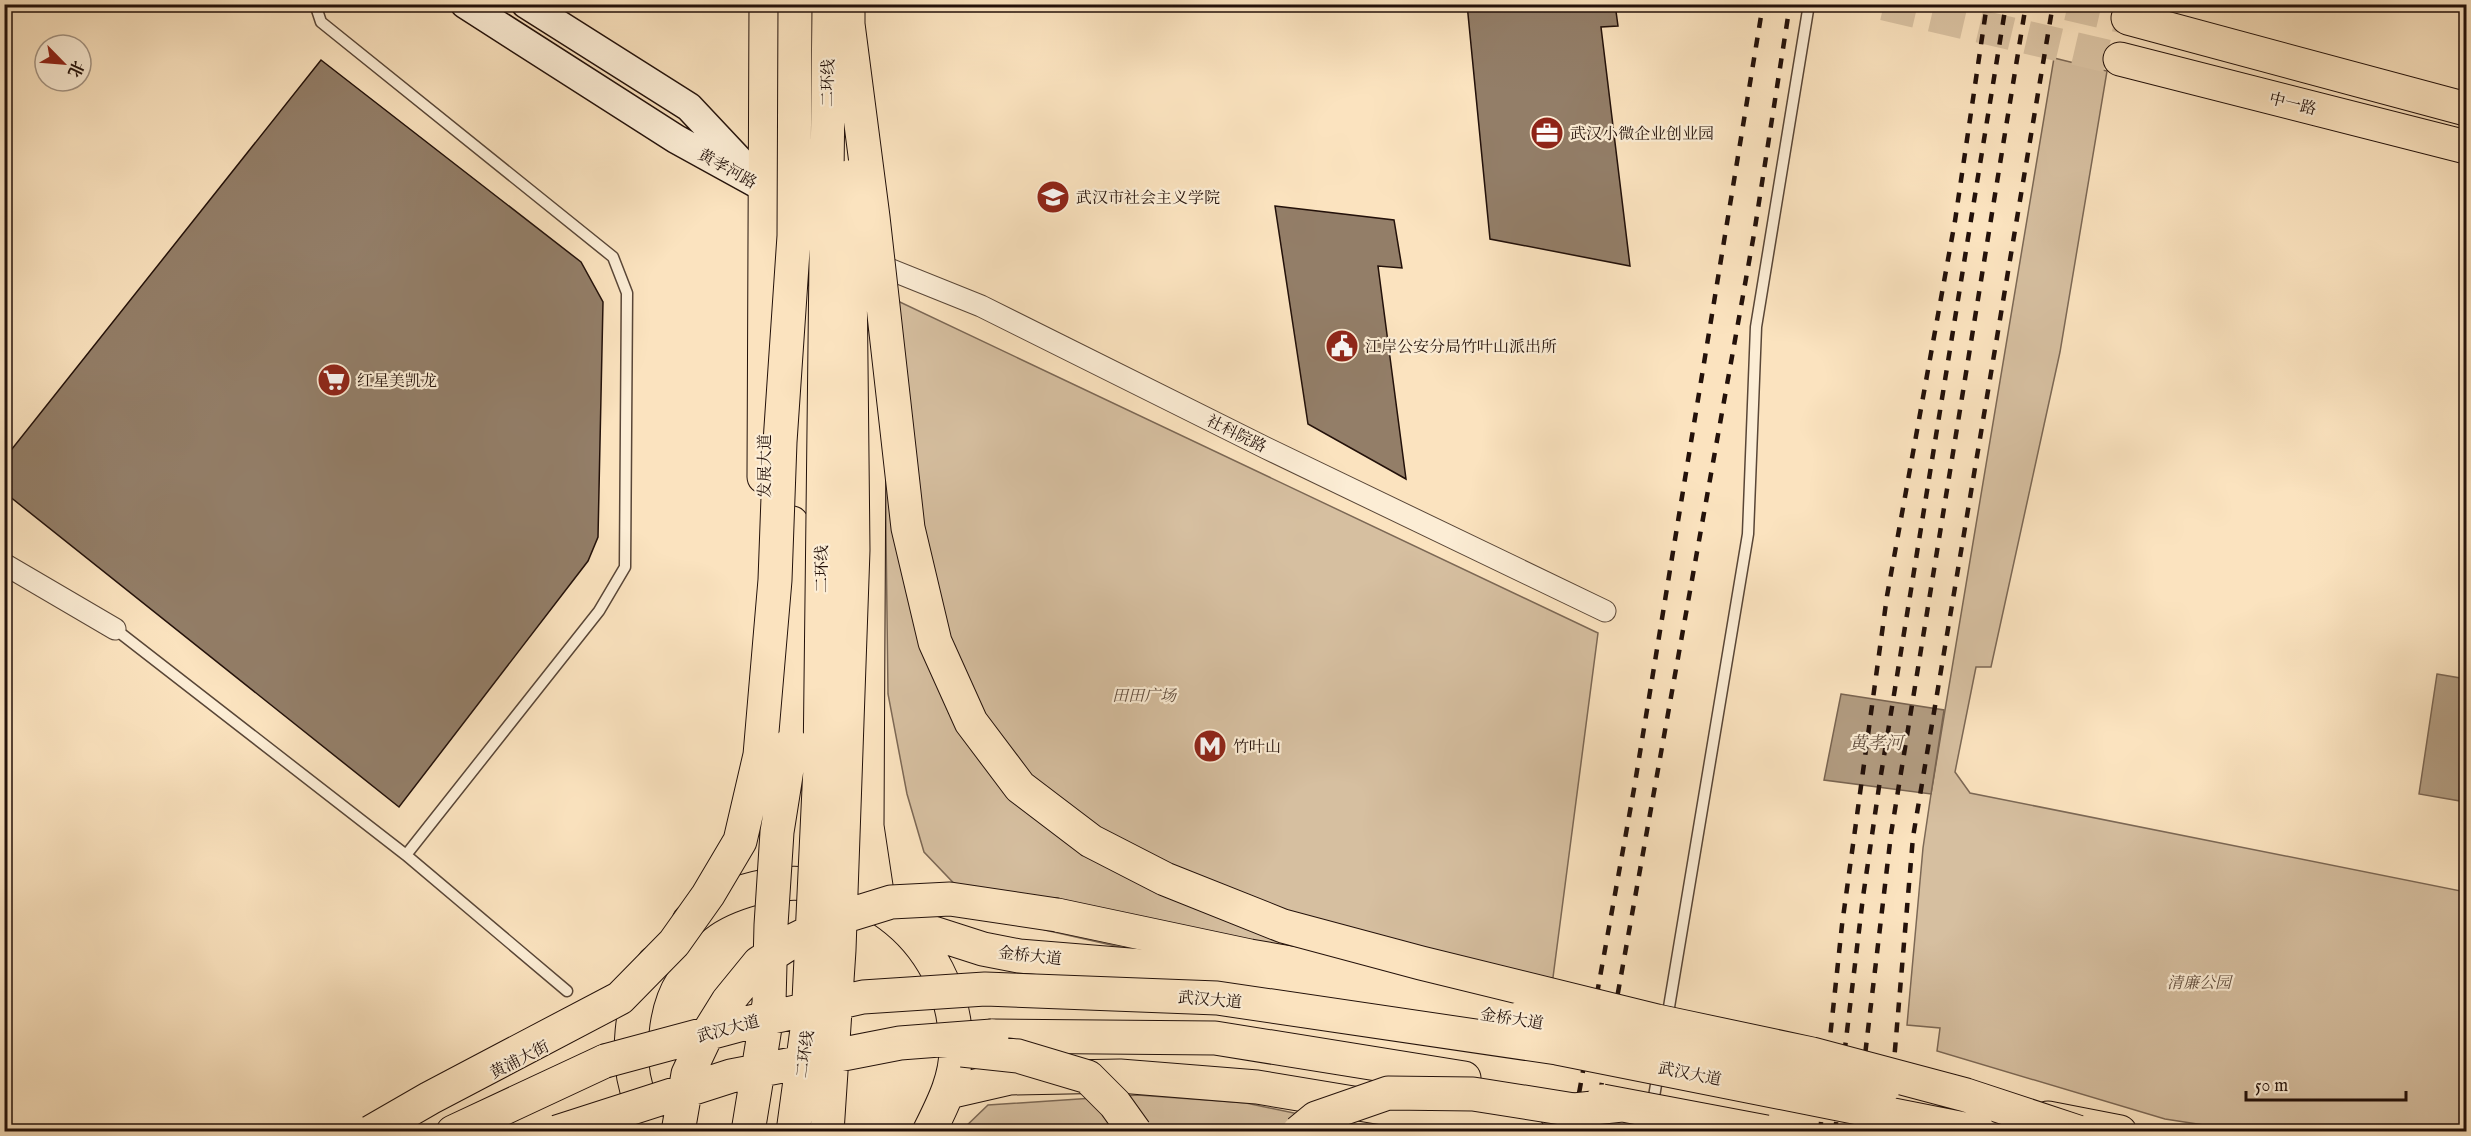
<svg xmlns="http://www.w3.org/2000/svg" width="2471" height="1136" viewBox="0 0 2471 1136" font-family="'IM FELL English','Noto Serif SC',serif">
  <style>
    .green { fill: #d6bfa0; stroke: #7c6855; stroke-width: 1.5 }
    .water { fill: #b29c81; stroke: #796451; stroke-width: 1.5 }
    .building { fill: #937e68; stroke: #23110a; stroke-width: 1.5 }
    .lines { fill: none; stroke-linecap: round; stroke-linejoin: round }
    .primary-tunnel { stroke: #dbc4a4; stroke-width: 33; stroke-dasharray: 33 16; stroke-linecap: butt }
    .service-casing { stroke: #594637; stroke-width: 13 }
    .minor-casing { stroke: #594637; stroke-width: 23 }
    .secondary-casing { stroke: #23110a; stroke-width: 31 }
    .primary-casing { stroke: #23110a; stroke-width: 35 }
    .trunk-casing { stroke: #23110a; stroke-width: 35 }
    .service { stroke: #fcedd5; stroke-width: 10 }
    .minor { stroke: #fcedd5; stroke-width: 21 }
    .secondary { stroke: #fcedd5; stroke-width: 28 }
    .primary { stroke: #fbe3bf; stroke-width: 33 }
    .trunk { stroke: #fbe3bf; stroke-width: 33 }
    .rail { stroke: #23110a; stroke-width: 4.5; stroke-dasharray: 10 10; stroke-linecap: butt }
    .primary-bridge-casing { stroke: #23110a; stroke-width: 35; stroke-linecap: butt }
    .trunk-bridge-casing { stroke: #23110a; stroke-width: 35; stroke-linecap: butt }
    .primary-bridge { stroke: #fbe3bf; stroke-width: 33 }
    .trunk-bridge { stroke: #fbe3bf; stroke-width: 33 }
    .labels { text-anchor: middle; stroke-width: 4.5; stroke-linejoin: round; paint-order: stroke }
    .street-label { font-size: 16px; fill: #23110a; stroke: #fcedd5 }
    .poi-label { font-size: 16px; fill: #23110a; stroke: #fcedd5; text-anchor: start }
    .park-label { font-size: 16px; font-style: italic; fill: #624e3e; stroke: #fcedd5 }
    .water-label { font-size: 18px; font-style: italic; fill: #635040; stroke: #fcedd5 }
  </style>
  <rect width="100%" height="100%" fill="#fbe3bf"/>
  <filter id="stains"><feTurbulence type="fractalNoise" baseFrequency=".00333" numOctaves="4"/><feColorMatrix values="0 0 0 0 .2 0 0 0 0 .09 0 0 0 0 .02 0 0 0 .5 -.17"/></filter>
  <radialGradient id="worn" r=".72"><stop offset=".6" stop-color="#630" stop-opacity="0"/><stop offset="1" stop-color="#630" stop-opacity=".3"/></radialGradient>
  <path class="green" d="M2054,58L2107,71L2060,352L1991,667H1976L1955,772L1970,793L2466,892V1131L2249,1132L2165,1119L1937,1051L1940,1028L1907,1025L1923,848L1931,794Z
    M883,294L1598,633L1549,1008L1173,959L1045,930L968,898L924,852L907,794L888,694Z
    M1138,1095L1246,1103L1380,1131L960,1132L988,1105Z"/>
  <path class="water" d="M2437,674L2466,679V802L2419,794Z
    M1841,694L1944,710L1931,794L1824,780Z"/>
  <path class="building" d="M1467,4H1615L1618,26L1601,27L1630,266L1490,239Z
    M321,60L581,262L603,302L598,537L588,561L399,807L4,492V459Z
    M1275,206L1394,220L1402,268L1378,266L1406,479L1308,424Z"/>
  <g class="lines">
    <path class="primary-tunnel" d="M1884,4L2120,59
      M2068,4L2128,18"/>
    <g class="service-casing">
      <path id="service" d="M315,4L321,22L613,257L627,293L625,567L599,611L406,855
        M115,629L406,855L567,991
        M1667,1019L1748,534L1756,327L1809,4
        M1648,1132L1658,1073"/>
    </g>
    <g class="minor-casing">
      <path id="minor" d="M869,261L981,306L1266,448L1605,611
        M4,564L115,629"/>
    </g>
    <g class="secondary-casing">
      <path id="secondary" d="M465,4L676,139L765,188L689,107L526,4"/>
    </g>
    <g class="primary-casing">
      <path id="primary" d="M2128,18L2466,109
        M2120,59L2466,147
        M866,267L869,432L867,826L879,906
        M764,477L766,4
        M689,921C704,907 726,897 745,891C850,858 955,936 956,1046C957,1077 943,1104 929,1132
        M902,923L983,949L1019,956L1215,972L1521,1018
        M654,963C630,1000 624,1061 641,1102C645,1112 651,1122 656,1132
        M949,1092L1010,1078L1120,1076L1257,1087L1528,1132
        M2048,1118L2120,1132"/>
    </g>
    <g class="trunk-casing">
      <path id="trunk" d="M791,744L792,523
        M1057,915L1250,956L1477,995
        M992,1036L1215,1038L1464,1078
        M453,1132L605,1061"/>
    </g>
    <use href="#service" class="service"/>
    <use href="#minor" class="minor"/>
    <use href="#secondary" class="secondary"/>
    <use href="#primary" class="primary"/>
    <use href="#trunk" class="trunk"/>
    <path class="rail" d="M1572,1132L1634,789L1763,4
      M1593,1132L1754,234L1790,4
      M1820,1132L1842,925L1887,596L1955,221L1987,4
      M1835,1132L1863,897L1879,787L2006,4
      M1856,1132L1891,834L2026,4
      M1888,1132L1913,837L2053,4"/>
    <g class="primary-bridge-casing">
      <path id="primary-bridge" d="M1521,1018L1884,1087"/>
    </g>
    <g class="trunk-bridge-casing">
      <path id="trunk-bridge" d="M848,4V24L873,217L908,528L935,642L971,722L1020,787L1091,841L1165,879L1283,926L1421,963L1657,1021L1812,1054L1966,1095L2078,1132
        M962,1050L1018,1056L1088,1077L1115,1104L1135,1132
        M605,1061L750,1022L863,997L985,989L1217,998L1557,1048L1979,1132
        M1602,1101L1766,1132
        M371,1132L430,1098L620,998L674,943L708,895L740,841L760,755L775,580L780,442L794,236L795,4
        M557,1132L731,1076L900,1043L992,1036
        M678,1132L688,1074L705,1038L728,1001L759,963L796,939L839,918L891,902L950,899L1057,915
        M748,1132L769,1003L771,925L777,832L791,744
        M793,1132L808,1022L820,767L829,7
        M827,1132L839,950L853,550L849,177
        M1299,1132L1316,1118L1388,1093L1473,1094L1574,1110L1622,1105"/>
    </g>
    <use href="#primary-bridge" class="primary-bridge"/>
    <use href="#trunk-bridge" class="trunk-bridge"/>
  </g>
  <defs>
    <g id="office-disc" transform="scale(1.725)"><circle r="9.5" fill="#8f2418" stroke="#fcedd5"/><path d="M-6-3h4V-5.5h4V-3h4V5H-6ZM-1-4.5V-3h2v-1.5ZM-6 0V1H6V0Z" fill="#fff"/></g>
    <g id="school-disc" transform="scale(1.725)"><circle r="9.5" fill="#8f2418" stroke="#fcedd5"/><path d="M0-5L7-2L0 1L-7-2ZM-4 1L0 2.5L4 1V4Q0 6-4 4Z" fill="#fff"/></g>
    <g id="civic-disc" transform="scale(1.725)"><circle r="9.5" fill="#8f2418" stroke="#fcedd5"/><path d="M-.6-6.5H3V-4.5H.6V-3L4-1V1h2V6H-6V1h2V-1L-.6-3ZM-1.2 2.5V6h2.4V2.5Z" fill="#fff"/></g>
    <g id="supermarket-disc" transform="scale(1.725)"><circle r="9.5" fill="#8f2418" stroke="#fcedd5"/><path d="M-6-5.5h2.5l.6 2H6L4.5 2H-2.5L-4.4-4H-6ZM-1.5 3.2a1.3 1.3 0 1 0 .1 0ZM3 3.2a1.3 1.3 0 1 0 .1 0Z" fill="#fff"/></g>
    <g id="metro-disc" transform="scale(1.725)"><circle r="9.5" fill="#8f2418" stroke="#fcedd5"/><path d="M-5.5 5V-5H-3L0 0L3-5H5.5V5H3V-.5L0 4L-3-.5V5Z" fill="#fff"/></g>
  </defs>
  <g fill-rule="evenodd">
    <use href="#office-disc" x="1547" y="133"/>
    <use href="#school-disc" x="1053" y="197"/>
    <use href="#civic-disc" x="1342" y="346"/>
    <use href="#supermarket-disc" x="334" y="380"/>
    <use href="#metro-disc" x="1210" y="746"/>
  </g>
  <g class="labels">
    <g class="street-label">
      <text transform="translate(827 83) rotate(-89)" y="6">二环线</text>
      <text transform="translate(2293 103) rotate(14)" y="6">中一路</text>
      <text transform="translate(728 168) rotate(29)" y="6">黄孝河路</text>
      <text transform="translate(1237 433) rotate(26)" y="6">社科院路</text>
      <text transform="translate(764 466) rotate(-90)" y="6">发展大道</text>
      <text transform="translate(821 569) rotate(-90)" y="6">二环线</text>
      <text transform="translate(1030 955) rotate(6)" y="6">金桥大道</text>
      <text transform="translate(1210 999) rotate(5)" y="6">武汉大道</text>
      <text transform="translate(1512 1018) rotate(9)" y="6">金桥大道</text>
      <text transform="translate(728 1028) rotate(-15)" y="6">武汉大道</text>
      <text transform="translate(804 1054) rotate(-82)" y="6">二环线</text>
      <text transform="translate(519 1059) rotate(-27)" y="6">黄浦大街</text>
      <text transform="translate(1690 1073) rotate(11)" y="6">武汉大道</text>
    </g>
    <g class="poi-label">
      <text x="1570" y="139">武汉小微企业创业园</text>
      <text x="1076" y="203">武汉市社会主义学院</text>
      <text x="1365" y="352">江岸公安分局竹叶山派出所</text>
      <text x="357" y="386">红星美凯龙</text>
      <text x="1233" y="752">竹叶山</text>
    </g>
    <g class="park-label">
      <text x="1144" y="701">田田广场</text>
      <text x="2199" y="988">清廉公园</text>
    </g>
    <g class="water-label">
      <text x="1876" y="749">黄孝河</text>
    </g>
  </g>
  <rect width="2471" height="1136" fill="none" stroke="#fbe3bf" stroke-width="24"/>
  <rect x="6" y="6" width="2459" height="1124" fill="none" stroke="#23110a" stroke-width="3"/>
  <rect x="12" y="12" width="2447" height="1112" fill="none" stroke="#23110a" stroke-width="1.5"/>
  <g transform="translate(63 63) rotate(115)"><circle r="28" fill="#fcedd5" stroke="#a59584" stroke-width="1.5"/>
  <path d="M0-4.5L10 22L0 15L-10 22Z" fill="#8f2418"/>
  <text y="-9" font-size="16" font-weight="bold" text-anchor="middle" fill="#23110a">北</text>
  </g>
  <path d="M2246 1091v9h160v-9" fill="none" stroke="#23110a" stroke-width="3"/>
  <text x="2255" y="1091" font-size="18" fill="#23110a" stroke="#fcedd5" stroke-width="4.5" paint-order="stroke">50 m</text>
  <rect width="100%" height="100%" filter="url(#stains)"/>
  <rect width="100%" height="100%" fill="url(#worn)"/>
</svg>
